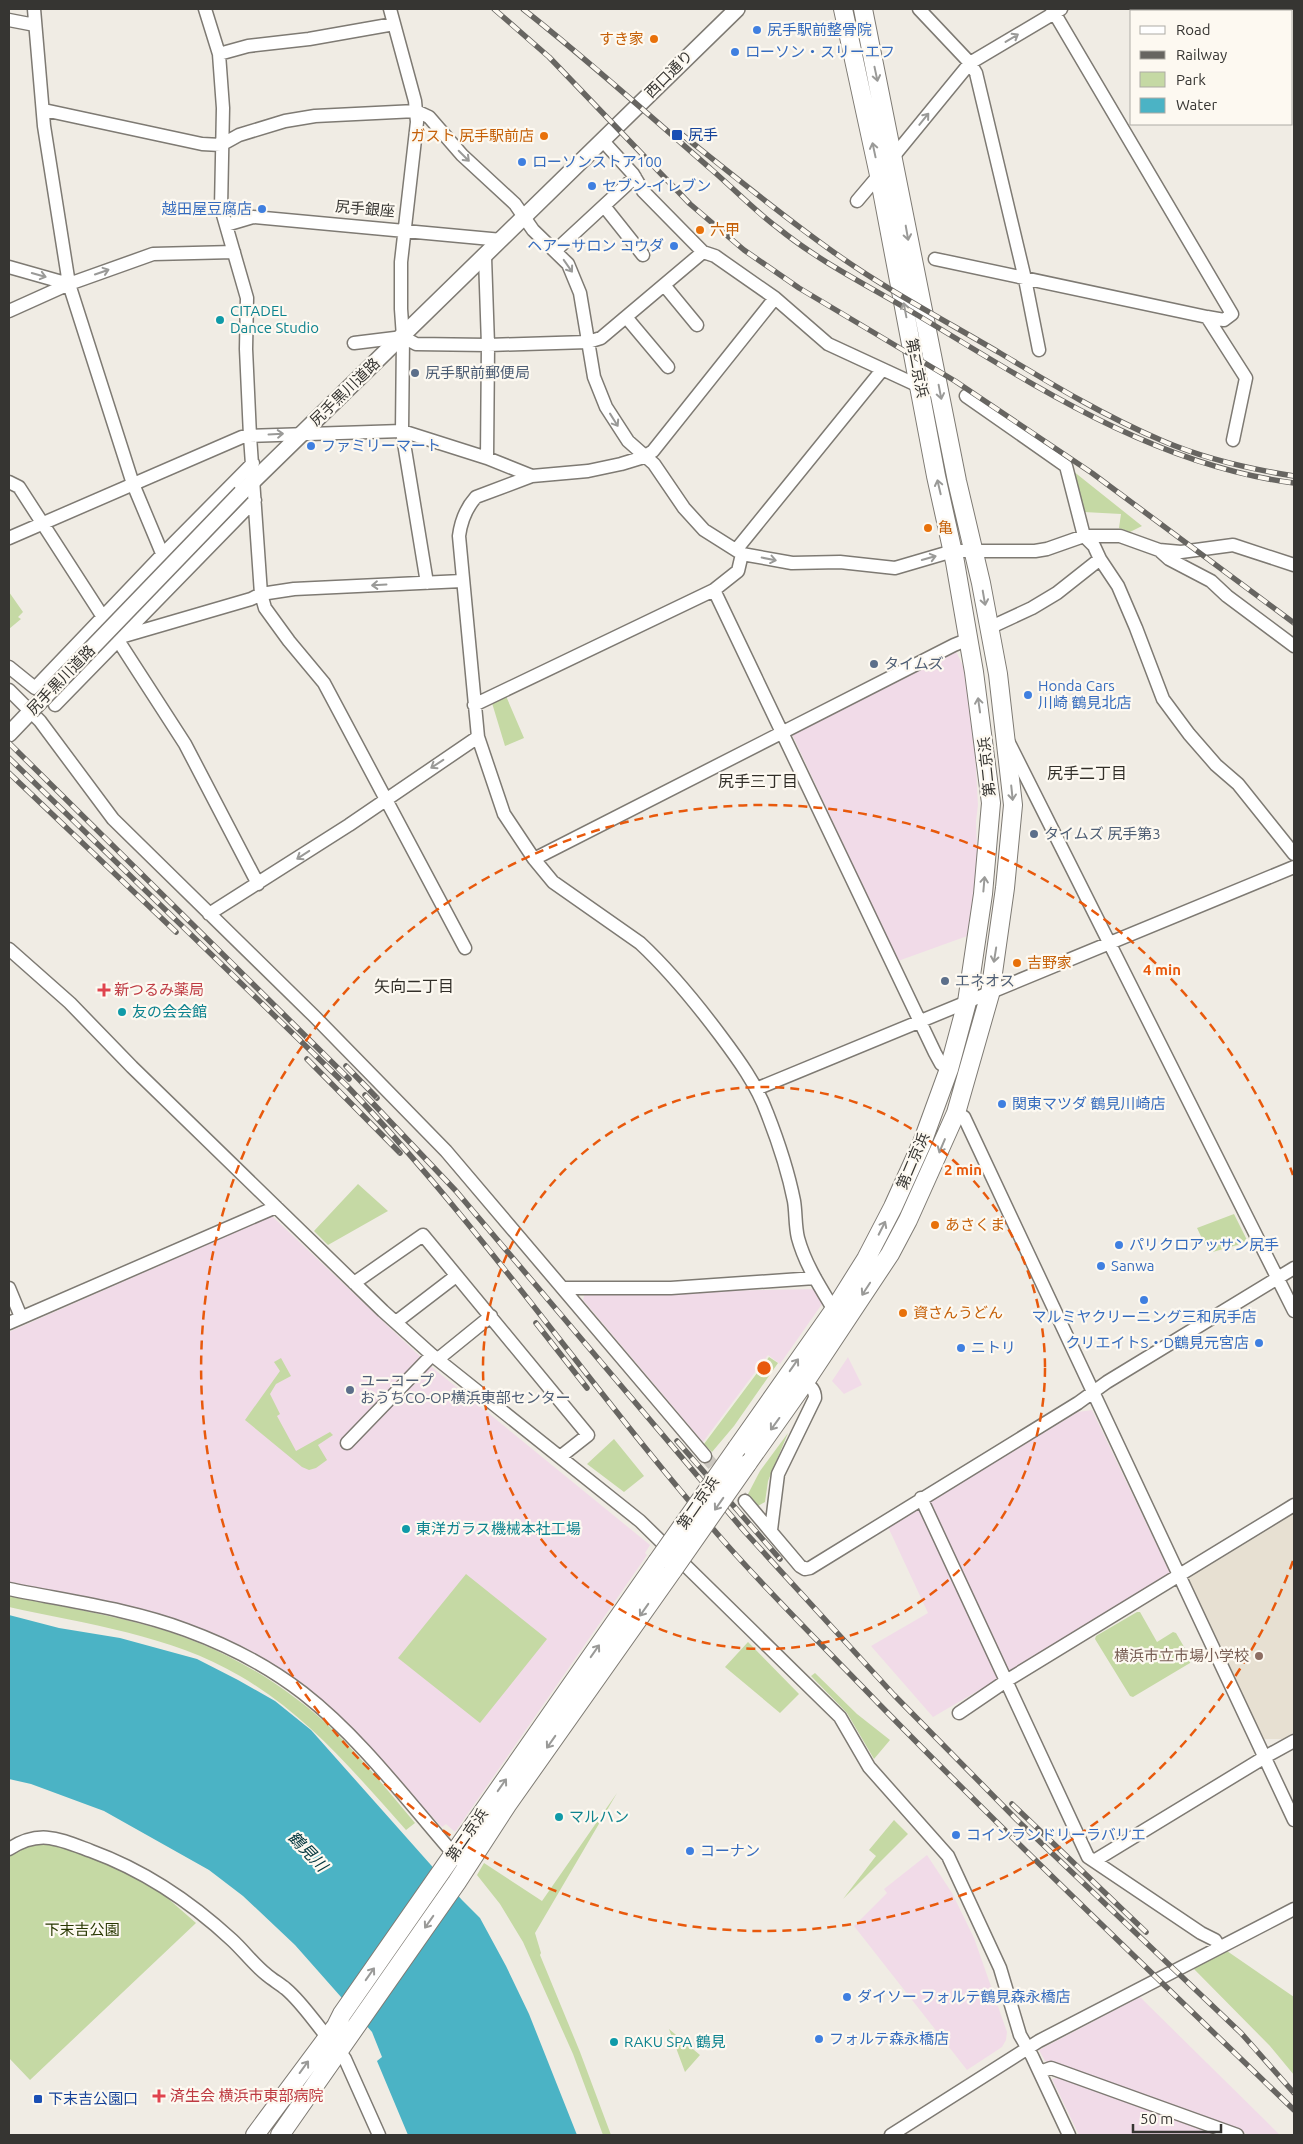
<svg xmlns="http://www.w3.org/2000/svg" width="1303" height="2144" viewBox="0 0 1303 2144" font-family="Ubuntu,'Noto Sans JP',sans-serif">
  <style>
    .industrial { fill: #f1dbe8 }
    .built { fill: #e7e0d2 }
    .green { fill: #c5d9a4 }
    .water { fill: #4bb3c5 }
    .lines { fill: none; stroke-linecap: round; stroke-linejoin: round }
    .minor-tunnel { stroke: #cbc7c0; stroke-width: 12; stroke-dasharray: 12 6; stroke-linecap: butt }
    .minor-casing { stroke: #7e7a73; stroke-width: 15 }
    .major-casing { stroke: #7e7a73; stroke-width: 18 }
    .highway-casing { stroke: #7e7a73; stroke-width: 20 }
    .minor { stroke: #fff; stroke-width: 12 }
    .major { stroke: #fff; stroke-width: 15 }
    .highway { stroke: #fff; stroke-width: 18 }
    .rail-casing { stroke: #676561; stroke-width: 5.5 }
    .rail { stroke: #fdf9f1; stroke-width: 4; stroke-dasharray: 11; stroke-linecap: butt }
    .major-bridge-casing { stroke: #7e7a73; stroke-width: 18; stroke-linecap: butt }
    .highway-bridge-casing { stroke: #7e7a73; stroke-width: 20; stroke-linecap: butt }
    .major-bridge { stroke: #fff; stroke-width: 15 }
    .highway-bridge { stroke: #fff; stroke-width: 18 }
    .oneway { stroke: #9a9a98 }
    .ring { fill: none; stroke: #e8590c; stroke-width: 2.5; stroke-dasharray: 9 6 }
    .shop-dot { fill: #3f7fe0; stroke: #fdf9f1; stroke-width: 2 }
    .food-dot { fill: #e8710a; stroke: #fdf9f1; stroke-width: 2 }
    .transit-dot { fill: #1a4fb4; stroke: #fdf9f1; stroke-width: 2 }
    .culture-dot { fill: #0f9aa8; stroke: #fdf9f1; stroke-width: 2 }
    .service-dot { fill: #5c6f8a; stroke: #fdf9f1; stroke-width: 2 }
    .health-dot { fill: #e0444e; stroke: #fdf9f1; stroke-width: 2 }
    .education-dot { fill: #8d6e63; stroke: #fdf9f1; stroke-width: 2 }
    .labels { text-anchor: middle; stroke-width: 4.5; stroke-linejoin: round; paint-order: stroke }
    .shop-label { font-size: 15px; fill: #366cbe; stroke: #fdf9f1; text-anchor: start }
    .food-label { font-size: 15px; fill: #c56008; stroke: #fdf9f1; text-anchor: start }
    .street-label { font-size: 15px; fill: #363532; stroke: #fdf9f1 }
    .transit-label { font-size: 15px; fill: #164399; stroke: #fdf9f1; text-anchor: start }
    .culture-label { font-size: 15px; fill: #0d838f; stroke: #fdf9f1; text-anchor: start }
    .service-label { font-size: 15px; fill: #4e5e75; stroke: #fdf9f1; text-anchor: start }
    .health-label { font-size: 15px; fill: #be3a42; stroke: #fdf9f1; text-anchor: start }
    .education-label { font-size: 15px; fill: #785e54; stroke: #fdf9f1; text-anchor: end }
    .park-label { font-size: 15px; fill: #293802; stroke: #fdf9f1 }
    .neighbourhood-label { font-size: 16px; fill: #322f29; stroke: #fdf9f1 }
    .water-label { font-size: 16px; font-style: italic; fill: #02353d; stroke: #fdf9f1 }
    .centre { fill: #e8590c; stroke: #fdf9f1; stroke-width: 2.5 }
    .ring-label { font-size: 15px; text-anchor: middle; font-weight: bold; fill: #e8590c; stroke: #fdf9f1; stroke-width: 4.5; stroke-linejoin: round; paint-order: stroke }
  </style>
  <rect width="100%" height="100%" fill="#f0ece4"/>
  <path class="industrial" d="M955,649L967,675L974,732L978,805L976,821L977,852L970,935L898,961L791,732Z
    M272,1216L428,1364L650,1545L645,1553L647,1555L455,1832L446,1824L442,1827L337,1715L313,1695L136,1610L9,1583V1332Z
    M816,1289L822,1304L780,1364L768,1355L703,1442L583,1300L585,1293Z
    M848,1357L862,1385L844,1394L832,1381Z
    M1092,1410L1171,1575L1010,1673L930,1502L1078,1412Z
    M921,1508L1000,1678L933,1717L871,1646L928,1613L888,1527Z
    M927,1855L952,1893L974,1938L1007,2032L1006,2040L1002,2047L967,2070L854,1926L887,1893L884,1889Z
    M1140,1997L1280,2135H1250L1045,2061L1039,2050Z
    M1063,2077L1221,2135H1079L1052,2079Z"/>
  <path class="built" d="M1294,1513V1732L1284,1739H1264L1185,1580L1187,1576Z"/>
  <path class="green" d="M1073,471L1142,526L1130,532L1119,528L1121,514L1084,512Z
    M9,592L23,612L18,617L21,619L9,629Z
    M506,696L524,738L505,746L492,703Z
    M358,1184L388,1211L328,1245L314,1231Z
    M1234,1214L1248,1242L1209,1253L1197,1228Z
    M769,1357L778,1363L734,1426L712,1452L704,1444Z
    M281,1358L291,1376L276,1384L270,1394L280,1414L277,1416L296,1451L330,1432L333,1435L318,1445L327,1460L316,1468L309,1470L302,1467L245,1420L280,1371L274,1362Z
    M788,1433L768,1481L765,1502L758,1506L748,1494L760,1471Z
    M614,1439L644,1476L624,1492L587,1464Z
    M466,1574L547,1639L480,1723L398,1658Z
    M9,1596C52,1605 96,1612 138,1623C211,1641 278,1678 332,1729C362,1758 388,1791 415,1823L406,1830C355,1773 307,1715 240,1676C171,1635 86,1624 9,1607Z
    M1137,1612H1140L1157,1642L1173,1632L1176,1633L1191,1659L1190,1663L1133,1697L1130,1696L1095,1639L1096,1636Z
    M748,1642L799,1694L780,1713L725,1667Z
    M815,1673L857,1714L890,1740L874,1759L847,1713L811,1676Z
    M617,1793L535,1933L541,1953L540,1955L580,2052L611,2135H603L573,2054L523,1942L500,1904L477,1875L484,1863L542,1901Z
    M894,1820L908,1834L843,1899L876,1856L869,1850Z
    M49,1839L115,1865L156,1888L196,1923L30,2080L9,2058V1853Z
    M1227,1951L1294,1997V2075L1270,2046L1193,1968Z
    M669,2029L700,2055L685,2072Z"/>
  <path class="water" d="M9,1615L59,1628L120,1638L197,1659L238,1680L275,1701L311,1730L462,1900L480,1918L506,1966L529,2014L577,2135H408L377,2061L382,2057L372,2032L295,1945L243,1896L209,1870L104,1811L31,1784L9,1779Z"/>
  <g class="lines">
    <path class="minor-tunnel" d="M705,1456L745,1501"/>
    <g class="minor-casing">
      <path id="minor" d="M34,9L44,126L69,284L133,484L174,582
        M205,9L219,54L223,108L221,208L247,298L246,349L250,436L261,594L265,608L289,641L324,683L465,948
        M390,9L415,101L417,122L401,262V309L403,337L402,431L427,583
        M919,9L970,63L976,73L1025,279L1039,350
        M9,20L35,25
        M219,54L248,46L309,39L394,24
        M44,110L202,144L221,145L239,135L285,121L315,116L416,111L429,117L462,155L515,204L533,230L568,264L580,293L594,377L606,407L628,441L654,464L684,508L704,530L742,554L792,563L840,562L895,568L953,551H1035L1047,549L1084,536H1120L1159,550L1181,552L1233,545L1294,565
        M602,140L633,174L643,191L703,252
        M893,157L970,63L1061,9
        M857,201L879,175
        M604,206L643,255
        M226,225L253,217L502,240
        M555,251L635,177
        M485,257L488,345L487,458
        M935,259L1207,317L1224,320L1232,314L1052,9
        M9,267L69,284
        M664,285L697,325
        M9,311L69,284L153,254L234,252
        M626,317L668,367
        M1207,317L1246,378L1233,440
        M354,343L403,337L416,344L488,345L588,342L601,338L703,252L715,256L775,298L828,344L921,387
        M966,396L1066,466L1084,536L1094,546L1100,559L1118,586L1136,628L1163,699L1189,734L1216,765L1238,784L1294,854
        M532,476L476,497C466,508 461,521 459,536L478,737L504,814L534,859L553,882L640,943C670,971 696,1003 720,1035C738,1059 757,1085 767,1113C778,1141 788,1171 794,1201C796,1213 795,1226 798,1238C805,1264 820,1287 834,1310
        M9,482L19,487L185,744L258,884
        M9,538L242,437L250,436L402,431L487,458L532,476L588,471L621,464L644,457L653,451L775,298
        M736,550L882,370
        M1159,550L1169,559L1211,581L1227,596L1294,646
        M714,590L935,1053L941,1064L949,1069
        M989,628L1032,608L1057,593L1100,559
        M124,636L251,599L261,594L294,589L462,581
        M9,667L35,688L162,555L253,463
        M9,690L40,721L113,819L314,1016L446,1151L705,1456
        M55,705L255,500
        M474,705L714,590L738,571L742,554
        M1008,741L1294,1311
        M534,859L954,645L969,639
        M209,914L349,825L478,737
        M9,949L70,1003L132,1067L383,1311L432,1355L640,1521L840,1717L869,1767L948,1856L1000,1968L1020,2035L1032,2056L1069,2135
        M756,1089L1294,867
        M956,1113L964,1117L1294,1820
        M354,1283L423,1235L588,1435L560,1457
        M9,1288L21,1317
        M564,1288H671L815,1278
        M396,1322L456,1276
        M9,1323L276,1207
        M438,1359L491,1316
        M347,1443L432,1355
        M921,1498L1088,1857L1201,1933L1215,1940L1219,1947
        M745,1501L800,1566L805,1569L810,1568L1078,1403L1107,1382L1294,1268
        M771,1530L778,1474L815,1398C815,1390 811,1387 805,1382
        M9,1589C67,1601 130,1609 186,1630C227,1645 268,1666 303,1693C362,1739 408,1802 458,1859
        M959,1713L1006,1681L1294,1505
        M9,1849C40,1829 59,1839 91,1851C143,1870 191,1902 232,1940C244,1951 254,1965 267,1975C273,1980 280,1984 286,1989C305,2005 320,2031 338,2049L345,2059L379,2135
        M1094,1861L1265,1757L1294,1741
        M1040,2072L1051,2068L1237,2135
        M891,2135L1039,2041L1294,1909"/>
    </g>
    <g class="major-casing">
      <path id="major" d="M241,493L737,9
        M9,734L31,711"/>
    </g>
    <g class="highway-casing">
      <path id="highway" d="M737,1448L834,1310L866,1259L893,1207L922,1143L949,1069L967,1002L983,894L991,803L974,672L955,562L936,476L879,175L843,9
        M747,1464L805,1382L890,1254L908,1220L956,1113L990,994L1005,888L1013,805L998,674L981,583L957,481L863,9
        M255,2135L336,2026L342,2014L657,1562
        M280,2135L457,1882L507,1805L673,1570"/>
    </g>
    <use href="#minor" class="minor"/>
    <use href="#major" class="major"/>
    <use href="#highway" class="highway"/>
    <g class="rail-casing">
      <path id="rail" d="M494,9L549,57L690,204L744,250L799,288L955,381L1092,473L1294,623
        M523,9C588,60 650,116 712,170C734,189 755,211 778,228C821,263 871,287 919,316C1037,387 1154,465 1294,483
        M680,133C730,173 780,214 832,251C885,289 944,320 1000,353C1053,385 1106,417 1163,441C1205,459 1250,469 1294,476
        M9,743L349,1079
        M9,758L348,1087C486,1231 596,1397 728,1546C776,1600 828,1651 878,1703C1014,1842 1155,1976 1294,2110
        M9,773L176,932
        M307,1059L400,1153
        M346,1066L377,1098
        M365,1095L456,1191L745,1532L894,1695L1017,1820L1241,2033L1294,2093
        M536,1323L587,1388
        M677,1441L780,1559
        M1012,1804L1146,1932"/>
    </g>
    <use href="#rail" class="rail"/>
    <g class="major-bridge-casing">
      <path id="major-bridge" d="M31,711L241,493"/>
    </g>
    <g class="highway-bridge-casing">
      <path id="highway-bridge" d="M657,1562L737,1448
        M673,1570L747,1464"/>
    </g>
    <use href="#major-bridge" class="major-bridge"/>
    <use href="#highway-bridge" class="highway-bridge"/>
  </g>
  <defs><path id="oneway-shaft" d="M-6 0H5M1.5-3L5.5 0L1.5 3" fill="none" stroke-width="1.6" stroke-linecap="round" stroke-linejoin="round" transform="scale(1.25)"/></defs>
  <g class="oneway">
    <use href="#oneway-shaft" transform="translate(1012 38) rotate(-31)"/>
    <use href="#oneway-shaft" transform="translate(876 74) rotate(78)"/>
    <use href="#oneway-shaft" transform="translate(924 119) rotate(-51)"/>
    <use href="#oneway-shaft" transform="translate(874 150) rotate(-102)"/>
    <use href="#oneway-shaft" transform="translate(464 156) rotate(45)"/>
    <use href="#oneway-shaft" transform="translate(907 233) rotate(80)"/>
    <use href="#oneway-shaft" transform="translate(568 266) rotate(55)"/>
    <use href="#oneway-shaft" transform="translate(102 272) rotate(-19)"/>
    <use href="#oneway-shaft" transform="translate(39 275) rotate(16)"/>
    <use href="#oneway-shaft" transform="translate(905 310) rotate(-101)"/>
    <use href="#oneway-shaft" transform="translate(940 392) rotate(79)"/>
    <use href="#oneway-shaft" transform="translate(614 420) rotate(58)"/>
    <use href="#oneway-shaft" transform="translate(276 434) rotate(-3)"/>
    <use href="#oneway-shaft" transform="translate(939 487) rotate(-103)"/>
    <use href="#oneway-shaft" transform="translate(929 558) rotate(-16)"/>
    <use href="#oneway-shaft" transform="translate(769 559) rotate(11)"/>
    <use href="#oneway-shaft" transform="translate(379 585) rotate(177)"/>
    <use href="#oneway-shaft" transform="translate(984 598) rotate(80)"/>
    <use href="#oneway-shaft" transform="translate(979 705) rotate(-98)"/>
    <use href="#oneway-shaft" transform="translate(437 764) rotate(147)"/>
    <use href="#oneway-shaft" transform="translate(1012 793) rotate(84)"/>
    <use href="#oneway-shaft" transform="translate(303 855) rotate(147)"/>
    <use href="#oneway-shaft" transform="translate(984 884) rotate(-85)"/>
    <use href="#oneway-shaft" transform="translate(995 955) rotate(99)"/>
    <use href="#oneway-shaft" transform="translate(942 1146) rotate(113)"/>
    <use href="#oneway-shaft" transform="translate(882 1228) rotate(-63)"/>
    <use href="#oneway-shaft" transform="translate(866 1289) rotate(123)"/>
    <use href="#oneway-shaft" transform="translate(794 1365) rotate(-55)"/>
    <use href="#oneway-shaft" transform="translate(775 1424) rotate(126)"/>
    <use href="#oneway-shaft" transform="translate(719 1504) rotate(125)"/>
    <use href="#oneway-shaft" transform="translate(644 1610) rotate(125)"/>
    <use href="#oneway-shaft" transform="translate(595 1651) rotate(-55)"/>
    <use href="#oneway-shaft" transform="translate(551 1742) rotate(125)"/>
    <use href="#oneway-shaft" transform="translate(502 1785) rotate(-55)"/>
    <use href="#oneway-shaft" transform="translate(429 1922) rotate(125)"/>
    <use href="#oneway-shaft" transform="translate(370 1974) rotate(-55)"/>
    <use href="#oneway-shaft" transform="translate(304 2067) rotate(-54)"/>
  </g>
  <g class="ring">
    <circle cx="764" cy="1368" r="281"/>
    <path d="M1293 1561A563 563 0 1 1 1293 1175"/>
  </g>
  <g class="shop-dot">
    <circle cx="757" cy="30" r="5"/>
    <circle cx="735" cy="52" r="5"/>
    <circle cx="522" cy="162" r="5"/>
    <circle cx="592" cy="186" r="5"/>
    <circle cx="262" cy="209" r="5"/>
    <circle cx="674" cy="246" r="5"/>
    <circle cx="311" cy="446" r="5"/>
    <circle cx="1028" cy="695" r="5"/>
    <circle cx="1002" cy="1104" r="5"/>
    <circle cx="1119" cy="1245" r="5"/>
    <circle cx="1101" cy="1266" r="5"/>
    <circle cx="1144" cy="1300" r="5"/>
    <circle cx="1259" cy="1343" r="5"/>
    <circle cx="961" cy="1348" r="5"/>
    <circle cx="956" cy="1835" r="5"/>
    <circle cx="690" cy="1851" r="5"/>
    <circle cx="847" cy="1997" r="5"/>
    <circle cx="819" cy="2039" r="5"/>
  </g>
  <g class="food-dot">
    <circle cx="654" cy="39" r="5"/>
    <circle cx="544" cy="136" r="5"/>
    <circle cx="700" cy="230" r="5"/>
    <circle cx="928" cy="528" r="5"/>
    <circle cx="1017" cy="963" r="5"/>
    <circle cx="935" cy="1225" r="5"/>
    <circle cx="903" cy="1313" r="5"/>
  </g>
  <g class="transit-dot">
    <rect x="671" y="129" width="12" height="12" rx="2.5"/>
    <rect x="33" y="2094" width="10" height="10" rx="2.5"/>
  </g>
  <g class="culture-dot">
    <circle cx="220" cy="320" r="5"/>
    <circle cx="122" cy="1012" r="5"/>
    <circle cx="406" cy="1529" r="5"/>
    <circle cx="559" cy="1817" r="5"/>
    <circle cx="614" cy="2042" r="5"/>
  </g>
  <g class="service-dot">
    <circle cx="415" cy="373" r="5"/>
    <circle cx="874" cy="664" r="5"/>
    <circle cx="1034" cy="834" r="5"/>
    <circle cx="945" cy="981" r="5"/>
    <circle cx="350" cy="1390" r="5"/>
  </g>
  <g class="health-dot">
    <path d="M101.5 982.5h5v5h5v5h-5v5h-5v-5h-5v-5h5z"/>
    <path d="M156.5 2088.5h5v5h5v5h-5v5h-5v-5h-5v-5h5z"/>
  </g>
  <circle class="education-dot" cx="1259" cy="1656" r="5"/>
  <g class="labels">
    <g class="shop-label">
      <text x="767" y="35">尻手駅前整骨院</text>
      <text x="745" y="57">ローソン・スリーエフ</text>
      <text x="532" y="167">ローソンストア100</text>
      <text x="602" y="191">セブン-イレブン</text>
      <text x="252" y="214" text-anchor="end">越田屋豆腐店</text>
      <text x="664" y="251" text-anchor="end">ヘアーサロン コウダ</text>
      <text x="321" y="451">ファミリーマート</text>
      <text x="1038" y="691">Honda Cars<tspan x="1038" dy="17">川崎 鶴見北店</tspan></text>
      <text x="1012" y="1109">関東マツダ 鶴見川崎店</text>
      <text x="1129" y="1250">パリクロアッサン尻手</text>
      <text x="1111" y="1271">Sanwa</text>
      <text x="1144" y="1322" text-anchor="middle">マルミヤクリーニング三和尻手店</text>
      <text x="1249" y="1348" text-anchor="end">クリエイトS・D鶴見元宮店</text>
      <text x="971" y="1353">ニトリ</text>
      <text x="966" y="1840">コインランドリーラバリエ</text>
      <text x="700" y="1856">コーナン</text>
      <text x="857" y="2002">ダイソー フォルテ鶴見森永橋店</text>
      <text x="829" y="2044">フォルテ森永橋店</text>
    </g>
    <g class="food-label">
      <text x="644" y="44" text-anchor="end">すき家</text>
      <text x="534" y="141" text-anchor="end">ガスト 尻手駅前店</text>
      <text x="710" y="235">六甲</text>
      <text x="938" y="533">亀</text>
      <text x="1027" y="968">吉野家</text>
      <text x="945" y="1230">あさくま</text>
      <text x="913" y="1318">資さんうどん</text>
    </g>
    <g class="street-label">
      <text transform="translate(669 74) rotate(-45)" y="5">西口通り</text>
      <text transform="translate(365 209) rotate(5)" y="5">尻手銀座</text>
      <text transform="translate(917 368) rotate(79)" y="5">第二京浜</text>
      <text transform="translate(345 392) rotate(-44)" y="5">尻手黒川道路</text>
      <text transform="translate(61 680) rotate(-46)" y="5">尻手黒川道路</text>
      <text transform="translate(987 767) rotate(-96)" y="5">第二京浜</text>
      <text transform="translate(913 1161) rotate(-67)" y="5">第二京浜</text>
      <text transform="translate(698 1503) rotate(-55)" y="5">第二京浜</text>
      <text transform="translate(467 1835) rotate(-55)" y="5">第二京浜</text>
    </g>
    <g class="transit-label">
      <text x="688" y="140">尻手</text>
      <text x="48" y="2104">下末吉公園口</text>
    </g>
    <g class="culture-label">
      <text x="230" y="316">CITADEL<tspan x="230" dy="17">Dance Studio</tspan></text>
      <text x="132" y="1017">友の会会館</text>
      <text x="416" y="1534">東洋ガラス機械本社工場</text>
      <text x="569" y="1822">マルハン</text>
      <text x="624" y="2047">RAKU SPA 鶴見</text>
    </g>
    <g class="service-label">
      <text x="425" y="378">尻手駅前郵便局</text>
      <text x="884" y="669">タイムズ</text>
      <text x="1044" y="839">タイムズ 尻手第3</text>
      <text x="955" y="986">エネオス</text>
      <text x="360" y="1386">ユーコープ<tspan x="360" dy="17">おうちCO-OP横浜東部センター</tspan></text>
    </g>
    <g class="health-label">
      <text x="114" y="995">新つるみ薬局</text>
      <text x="170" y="2101">済生会 横浜市東部病院</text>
    </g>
    <g class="education-label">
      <text x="1249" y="1661">横浜市立市場小学校</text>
    </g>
    <g class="park-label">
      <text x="82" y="1935">下末吉公園</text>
    </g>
    <g class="neighbourhood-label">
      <text x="1087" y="779">尻手二丁目</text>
      <text x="758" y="787">尻手三丁目</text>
      <text x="414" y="992">矢向二丁目</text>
    </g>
    <g class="water-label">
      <text transform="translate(308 1851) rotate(46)" y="6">鶴見川</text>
    </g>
  </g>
  <circle cx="764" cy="1368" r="8" class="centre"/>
  <g class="ring-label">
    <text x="1162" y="975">4 min</text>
    <text x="963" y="1175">2 min</text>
  </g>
  <rect width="1303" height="2144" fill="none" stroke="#363532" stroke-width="20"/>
  <rect x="1130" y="10" width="162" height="115" fill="#fdf9f1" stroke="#adaba5"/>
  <rect x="1140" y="26" width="25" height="8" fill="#ffffff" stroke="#adaba5"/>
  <text x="1176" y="35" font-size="15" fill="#363532">Road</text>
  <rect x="1140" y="51" width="25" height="8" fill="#676561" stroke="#adaba5"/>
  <text x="1176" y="60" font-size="15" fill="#363532">Railway</text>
  <rect x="1140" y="72" width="25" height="15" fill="#c5d9a4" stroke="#adaba5"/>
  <text x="1176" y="85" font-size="15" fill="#363532">Park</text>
  <rect x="1140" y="98" width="25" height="15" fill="#4bb3c5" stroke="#adaba5"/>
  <text x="1176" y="110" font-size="15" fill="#363532">Water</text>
  <path d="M1133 2124v8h88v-8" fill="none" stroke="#363532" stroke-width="2.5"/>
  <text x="1140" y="2124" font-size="15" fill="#363532" stroke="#fdf9f1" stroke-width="4" paint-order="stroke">50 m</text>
</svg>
